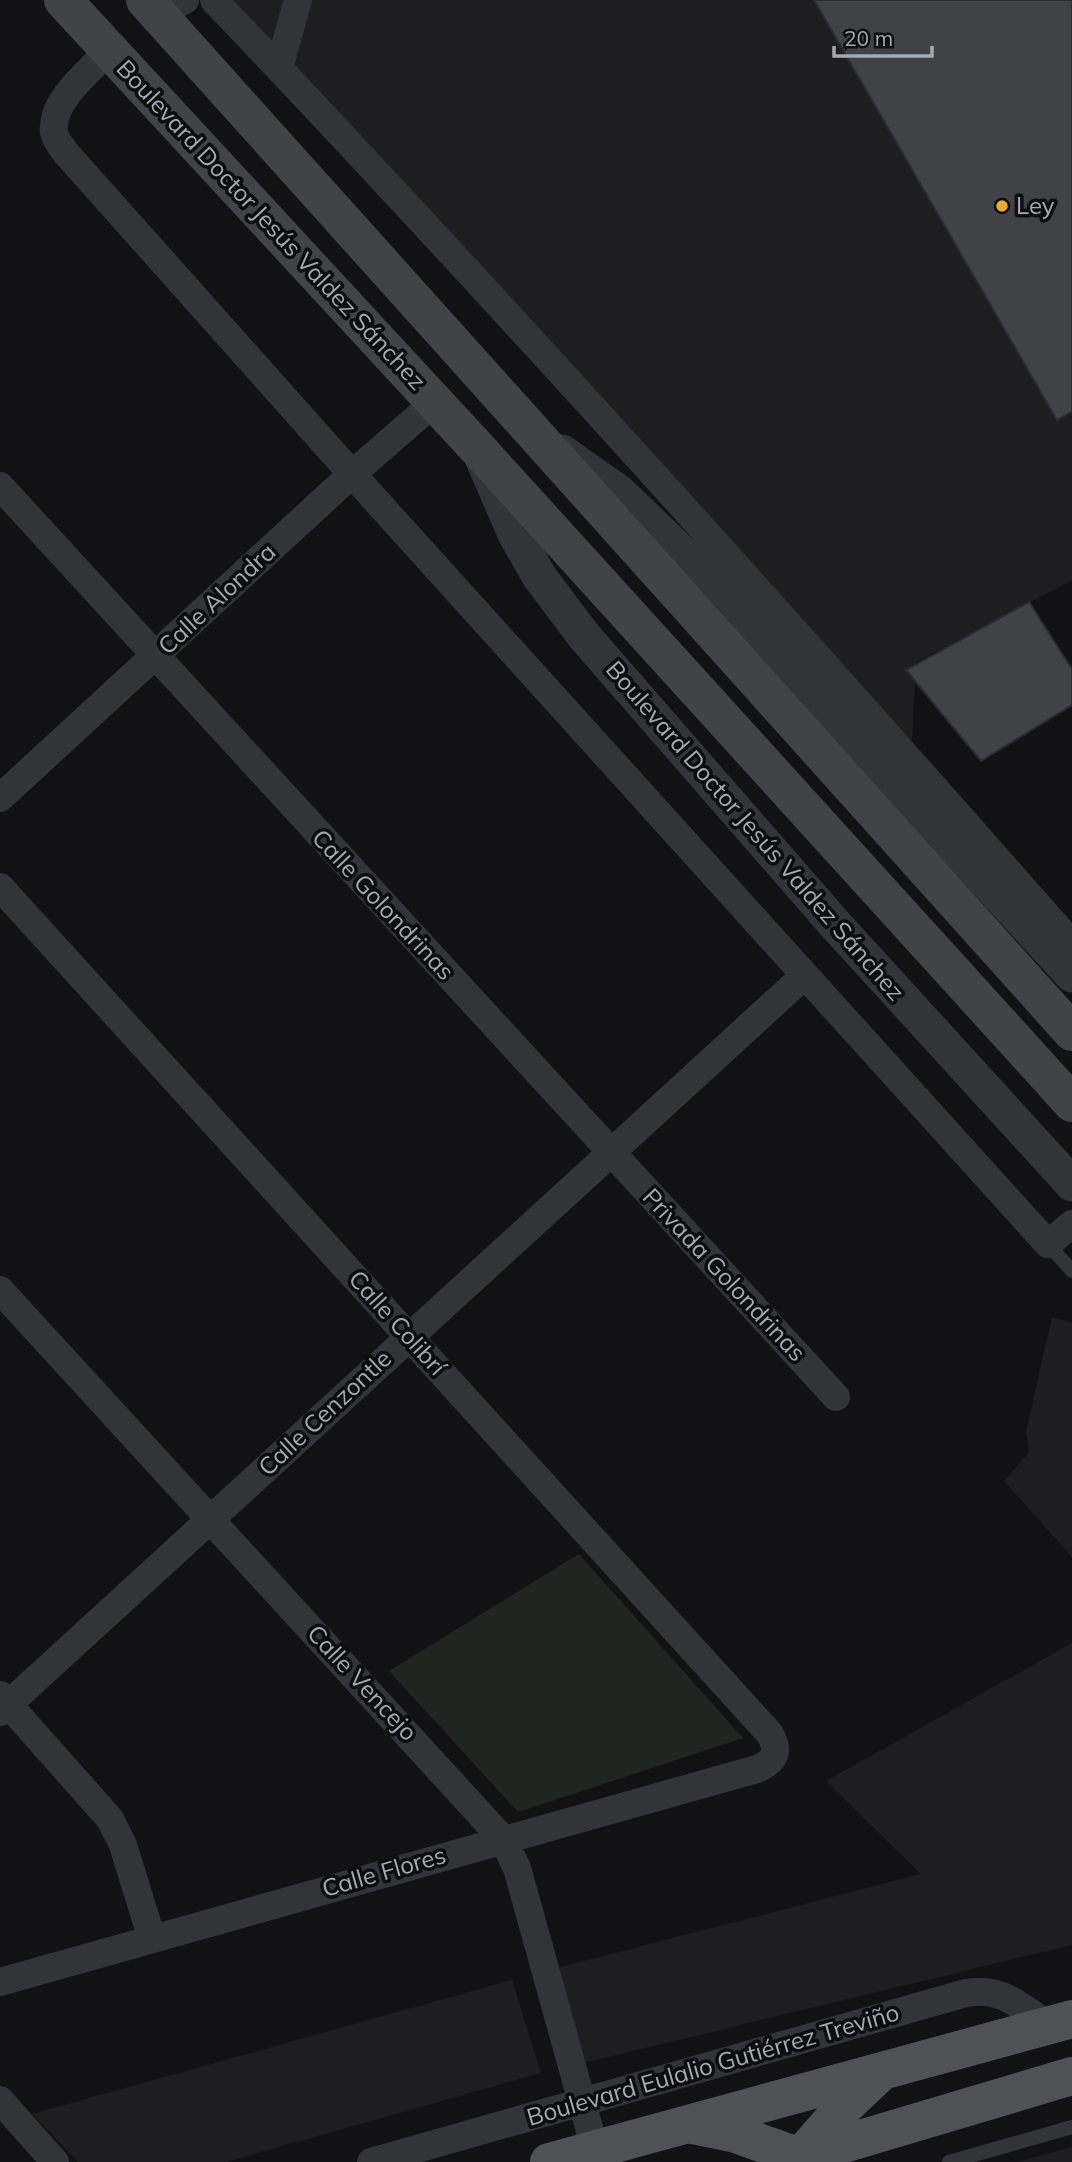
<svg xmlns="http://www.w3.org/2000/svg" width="1072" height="2162" viewBox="0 0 1072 2162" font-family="Mulish,sans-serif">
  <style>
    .built { fill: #1e1e21 }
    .green { fill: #1f261f }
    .building { fill: #414247; stroke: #2c2c30; stroke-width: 2 }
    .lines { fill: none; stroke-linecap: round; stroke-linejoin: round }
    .service { stroke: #333439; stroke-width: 14 }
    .minor { stroke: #333439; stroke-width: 28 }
    .tertiary { stroke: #333439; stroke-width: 35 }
    .secondary { stroke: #414348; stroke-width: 38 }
    .primary { stroke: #4f5157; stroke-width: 38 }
    .poi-dot { fill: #ecaa32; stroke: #0d0d0f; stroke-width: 2.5 }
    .labels { text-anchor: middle; stroke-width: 7; stroke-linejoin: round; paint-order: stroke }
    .poi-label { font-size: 24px; fill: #a4a9b4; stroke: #0d0d0f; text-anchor: start }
    .street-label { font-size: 24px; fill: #a4a9b4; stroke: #0d0d0f }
  </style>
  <rect width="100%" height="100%" fill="#121214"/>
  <path class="built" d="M229,0H1072V580L916,662L912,742Z
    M1052,1317L1072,1323V1557L1004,1481L1029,1452L1026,1432Z
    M1072,1643V1945L579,2064L557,1968L921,1874L826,1781Z
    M512,1980L541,2073L226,2162H78L32,2114Z
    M1072,2147V2162H1017Z"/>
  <path class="green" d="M579,1554L743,1738L518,1812L389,1671Z"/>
  <path class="building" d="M814,0H1072V411L1057,420Z
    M1029,602L1072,669V705L981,761L906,670Z"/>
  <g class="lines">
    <path class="service" d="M1048,1244L1072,1271
      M949,2162L1072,2127"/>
    <path class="minor" d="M214,0C507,308 791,624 1072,944
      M157,14L185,0
      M109,50C90,71 50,101 54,132C55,139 61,146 65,152L352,474L1048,1244L1072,1224
      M279,68L298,0
      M0,486L836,1397
      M0,798L352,474L435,402
      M0,887L770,1734C780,1752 775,1761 757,1769L0,1982
      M0,1290L502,1838L517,1868L595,2149
      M0,1695L110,1819L123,1845L152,1939
      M0,1712L805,975
      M0,2100L55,2162
      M371,2162L966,1993C1001,1986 1022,2007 1049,2026"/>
    <path class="tertiary" d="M562,452L619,492L703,573L1072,975
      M483,460L515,534L539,576L584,636L833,922L1072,1184"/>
    <path class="secondary" d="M63,0L479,450L1072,1103
      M145,0L1072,1032"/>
    <path class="primary" d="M692,2125L736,2134L800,2157L842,2109L881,2072
      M549,2162L1072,2019
      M783,2162L1072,2076"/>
  </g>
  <circle class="poi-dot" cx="1002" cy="206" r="7"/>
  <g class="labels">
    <g class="poi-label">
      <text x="1016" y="214">Ley</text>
    </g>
    <g class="street-label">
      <text transform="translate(271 225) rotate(47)" y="8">Boulevard Doctor Jesús Valdez Sánchez</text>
      <text transform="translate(217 599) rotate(-43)" y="8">Calle Alondra</text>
      <text transform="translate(755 831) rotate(49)" y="8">Boulevard Doctor Jesús Valdez Sánchez</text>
      <text transform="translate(383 905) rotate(47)" y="8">Calle Golondrinas</text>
      <text transform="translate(724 1275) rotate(47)" y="8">Privada Golondrinas</text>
      <text transform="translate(397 1323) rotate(48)" y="8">Calle Colibrí</text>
      <text transform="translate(325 1413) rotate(-43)" y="8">Calle Cenzontle</text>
      <text transform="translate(362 1683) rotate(47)" y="8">Calle Vencejo</text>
      <text transform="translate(384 1872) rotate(-16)" y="8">Calle Flores</text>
      <text transform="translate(713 2065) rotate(-16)" y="8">Boulevard Eulalio Gutiérrez Treviño</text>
    </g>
  </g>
  <path d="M834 46v10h98v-10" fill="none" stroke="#a4a9b4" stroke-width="3.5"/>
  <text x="844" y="46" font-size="21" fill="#a4a9b4" stroke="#0d0d0f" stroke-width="5" paint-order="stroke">20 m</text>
</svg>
